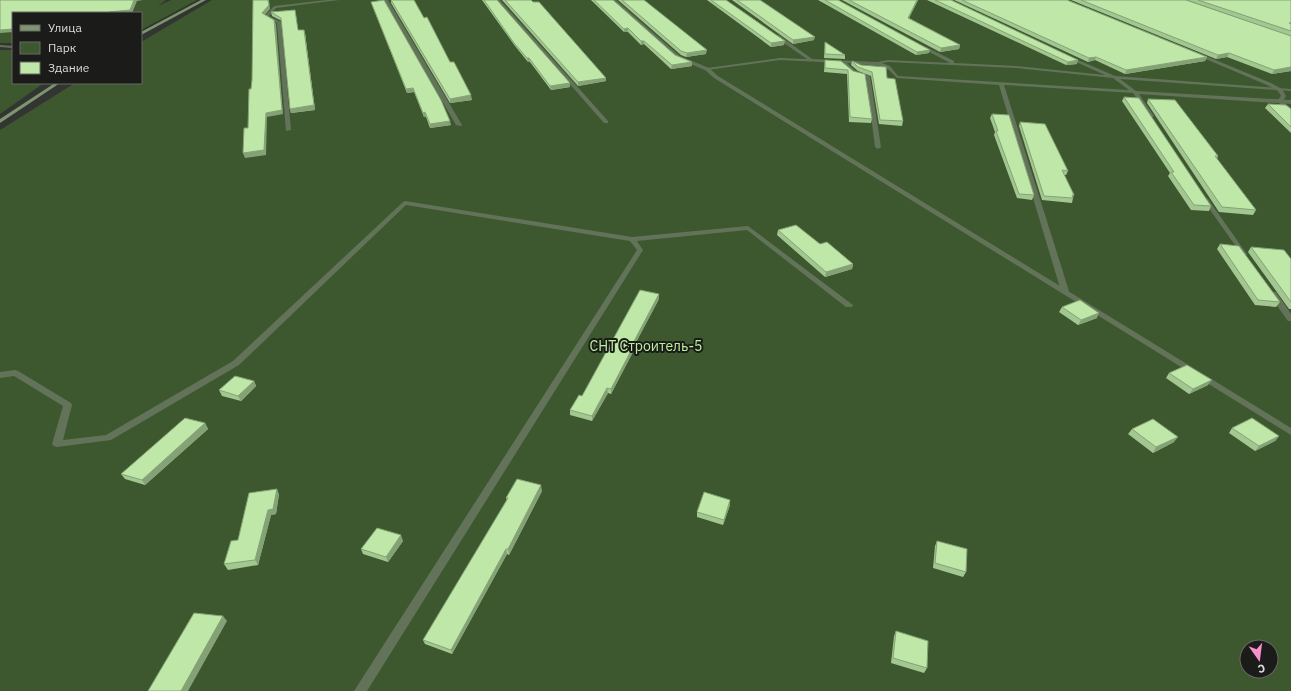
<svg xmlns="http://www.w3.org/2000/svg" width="1291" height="691" viewBox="0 0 1291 691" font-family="'IBM Plex Sans',sans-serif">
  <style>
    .green { fill: #3d582e; fill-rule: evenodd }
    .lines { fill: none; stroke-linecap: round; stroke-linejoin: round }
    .lane { fill: #63735a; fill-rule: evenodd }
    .street { fill: #63735a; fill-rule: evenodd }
    .secondary { fill: #7d966f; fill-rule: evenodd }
    .wall { fill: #a3c790 }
    .shaded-wall { fill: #85a276 }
    .building { fill: #bee7a8; stroke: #85a276 }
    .labels { text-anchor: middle; stroke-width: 4; stroke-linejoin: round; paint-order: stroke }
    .park-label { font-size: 14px; fill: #bbf19c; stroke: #1b1c1a }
  </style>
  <rect width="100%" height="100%" fill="#323531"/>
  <path class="green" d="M0,0H166L158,6L171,0H197L141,30V13H13V43H0Z
    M212,0H1291V691H0V130L75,83H141V42ZM1247,647H1271V671H1247Z
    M0,50H13V83H44L0,114Z"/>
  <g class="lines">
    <path class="lane" d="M327,0H339L276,8L269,16L281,22L291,130L286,131L277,23L265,16L274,6Z
      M384,0H388L462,125L461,126L456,125Z
      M496,0H500L608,121V123H604Z
      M775,35H779L812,59L877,62L888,60L950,63L920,47V46L922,45L954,61V63L1016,66L1105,75L1067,58V56H1069L1115,76L1291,89V91L1120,79L1136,91L1291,100V104L1139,94L1154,116L1151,118L1149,117L1133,93L1004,85L1069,291L1065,293L1061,291L999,85L897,78L889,70L881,66L847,63L857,72L870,76L881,147L878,149L875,147L866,77L853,74L841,63L780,60L707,70L705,69L707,68L780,58L807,59L775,37ZM888,62L1016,68L1113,78L1129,90L898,76L890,66L882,63Z
      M1206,198L1208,199L1246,253L1247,254L1246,255H1242L1203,200Z
      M405,201L632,237L748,226L853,305L852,307H846L747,230L637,241L643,250L367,691H354L637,250L630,241L406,205L239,365L111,440L57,447L54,446L52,444L63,406L14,376L0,378V372L15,370L18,371L71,403L72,405L63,440L106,435L233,361L403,202Z
      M1270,292H1276L1291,314V321H1288L1270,296L1269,294Z"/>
    <path class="street" d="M612,0H616L680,56L709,68L718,76L1291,428V435L714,78L705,70L676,58Z
      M1138,28L1271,83L1282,89L1286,96L1283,101L1291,109V114L1277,101L1281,96L1278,91L1267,85L1137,30L1136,29Z
      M0,45L13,46V48L0,47Z"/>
    <path class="secondary" d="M201,0H206L141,35V32Z
      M55,83H60L0,123V119Z"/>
  </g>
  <path class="wall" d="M391,0L450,62L472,100L450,103L391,3Z
    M482,0H497L570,87L551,90L530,62H528L515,46Z
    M502,0H531L606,81L578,86Z
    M591,0H613L675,55L692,66L671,69L644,44L641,45L628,32H624Z
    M618,0H644L706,54L686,57L681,55Z
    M707,0H726L784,45L771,47Z
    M732,0H760L814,40L793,44Z
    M818,0H838L929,53L916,55Z
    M842,0H918L909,18L960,45L959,49L940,52Z
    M927,0H951L1077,64L1066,65Z
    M954,0H1067L1207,57L1205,61L1125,74L1095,60L1088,62Z
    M1071,0H1186L1291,71L1272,74L1227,57L1216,59Z
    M1187,0H1291V36Z
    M371,2L451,125L430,128L426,117H424L414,92L407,93L372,5Z
    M295,10L298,30L305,33L315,110L291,113L290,109L282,21L272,16L271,12Z
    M825,42L845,55V59L824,58Z
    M825,60L853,71L872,119L871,123L849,122L847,74L824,72Z
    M852,61L887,78L903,121L902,126L879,124L871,76L858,71L851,65Z
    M1124,97L1211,206L1209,211L1191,210L1168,176L1170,173L1122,101Z
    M1148,99L1218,156L1217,159L1256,210L1253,215L1219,212L1147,103Z
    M1268,104L1291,109V133L1265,108Z
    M992,114L1034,195L1032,200L1017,198L994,135L995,132L990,118Z
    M1020,122L1068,171L1066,175H1064L1074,195L1073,197V198L1072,203L1042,200L1019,126Z
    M778,230L820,244L853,264L852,269L825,277L777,235Z
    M1220,244L1280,302L1276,307L1255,305L1217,249Z
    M1251,247L1291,259V309H1289L1248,252Z
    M659,299L634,346V350L611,394L608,393L592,421L570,415V410L582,396Z
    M1062,307L1097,318L1078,325L1059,312Z
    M1169,373L1208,385L1189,394L1166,378Z
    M254,381L256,386L241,401L222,396L219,390Z
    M205,423L208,429L145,485L125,479L121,474Z
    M1232,428L1279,436L1275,441L1255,451L1229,433Z
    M1132,429L1174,442L1153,453L1128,434Z
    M542,491L509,555L507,554L452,654L425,644L423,640L507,501L506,498Z
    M279,494L276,514L271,515L258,565L228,570L224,564L238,540Z
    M730,500V505L723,525L697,517V512Z
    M403,541L388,562L363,554L361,549Z
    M937,541L966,572L963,577L933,568L935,546Z
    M896,631L927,668L924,673L891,663L894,636Z"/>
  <path class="shaded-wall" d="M134,0H143L137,1L132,13H109V12Z
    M268,0H269L270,9L264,16L262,13Z
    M917,0H918L907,22L908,18Z
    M274,20L276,24L283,114L267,117L266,155L245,158L243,153L266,113Z
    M628,28V32H624V29Z
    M13,29V32L0,33V30Z
    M304,30L305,33L315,110L291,113L290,109Z
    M815,37L814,40L793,44V40Z
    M641,41H644V44L641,45Z
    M785,41L784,45L771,47V43Z
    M960,45L959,49L940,52L941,48Z
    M707,50L706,54L686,57L687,53Z
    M930,50L929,53L916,55L917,52Z
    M1229,53L1227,57L1216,59L1218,55Z
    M1096,57L1095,60L1088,62L1089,58Z
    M1207,57L1205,61L1125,74L1126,70Z
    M527,58H529L530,62H528Z
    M1078,60L1077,64L1066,65L1068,62Z
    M692,62V66L671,69L672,65Z
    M1291,67V71L1272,74L1274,70Z
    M606,78V81L578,86V82Z
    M570,83V87L551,90L550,86Z
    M413,88L414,92L407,93L406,89Z
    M471,95L472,100L450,103V99Z
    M425,112L426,117H424L423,113Z
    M450,121L451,125L430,128V124Z
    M853,264L852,269L825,277L826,272Z
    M659,294V299L634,346V350L611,394V389L632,345Z
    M1099,313L1097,318L1078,325L1081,320Z
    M1212,380L1208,385L1189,394L1193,389Z
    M254,381L256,386L241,401L238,396Z
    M607,388L608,393L592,421V416Z
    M205,423L208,429L145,485L142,480Z
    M1279,436L1275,441L1255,451L1259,446Z
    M1178,437L1174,442L1153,453L1156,447Z
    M541,485L542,491L509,555L508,549Z
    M277,489L279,494L276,514L271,515L258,565L255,560L268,510Z
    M730,500V505L723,525L724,520Z
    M401,535L403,541L388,562L386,557Z
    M506,549L507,554L452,654L451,650Z
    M223,616L227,621L188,691H181Z"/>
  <path class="building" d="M0,0H134L130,10L109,12V13H13V29L0,30Z
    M253,0H268L269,5L262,13L274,20L282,110L266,113L264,150L243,153L244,128H248L249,89H251L252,80Z
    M384,0L441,100L450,121L430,124L425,112L423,113L413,88L406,89L371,2Z
    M391,0H414L424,18L427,17L450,62H454L471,95L450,99Z
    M484,0H497L570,83L550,86L529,58H527L514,43Z
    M505,0H531L533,2H539L606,78L578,82Z
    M594,0H613L675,55L692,62L672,65L644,41H641L628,28L624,29Z
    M622,0H644L707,50L687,53L681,51Z
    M711,0H726L785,41L771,43Z
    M737,0H760L815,37L793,40Z
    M825,0H838L930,50L917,52Z
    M849,0H917L908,18L960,45L941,48Z
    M935,0H951L1078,60L1068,62Z
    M962,0H1067L1207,57L1126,70L1096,57L1089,58Z
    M1081,0H1186L1291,36V67L1274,70L1229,53L1218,55Z
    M1198,0H1291V23H1289L1291,24V31Z
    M295,10L298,30H304L314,105L290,109L281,18L271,12Z
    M825,42L845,55L825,54Z
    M825,60L841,61L853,71L865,74L872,119L850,117L848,70L825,68Z
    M852,61L861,65L886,67L887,78L895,79L903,121L880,120L872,72L858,67Z
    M1124,97L1139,98L1211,206L1194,205L1171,172H1174Z
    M1148,99L1175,100L1218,156H1215L1256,210L1222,207Z
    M1268,104L1286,105L1291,109V127Z
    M992,114L1009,115L1034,195L1019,194L996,131H998Z
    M1020,122L1045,124L1068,171L1062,170L1074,195H1072L1073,198L1044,196Z
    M796,225L820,244L827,242L853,264L826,272L778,230Z
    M1220,244L1239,246L1280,302L1258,300Z
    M1251,247L1284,250L1291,259V302Z
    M640,290L659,294L632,345H634L611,389L607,388L592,416L570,410L579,395L582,396Z
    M1080,300L1099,313L1081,320L1062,307Z
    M1187,365L1212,380L1193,389L1169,373Z
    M235,376L254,381L238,396L219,390Z
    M185,418L205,423L142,480L121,474Z
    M1252,418L1279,436L1259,446L1232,428Z
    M1153,419L1178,437L1156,447L1132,429Z
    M517,479L541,485L508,549H506L451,650L423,640L508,498H506Z
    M277,489L273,509L268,510L255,560L224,564L231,541L238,540L249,493Z
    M704,492L730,500L724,520L697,512Z
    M377,528L401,535L386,557L361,549Z
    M937,541L967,549L966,572L935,563Z
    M194,613L223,616L181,691H148Z
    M896,631L928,641L927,668L893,658Z"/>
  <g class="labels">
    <g class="park-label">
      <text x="646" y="351">СНТ Строитель-5</text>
    </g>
  </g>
  <rect x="12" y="12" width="130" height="72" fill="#1b1c1a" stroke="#686967"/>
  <rect x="20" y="25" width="20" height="6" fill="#7d966f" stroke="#686967"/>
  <text x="48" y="32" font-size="12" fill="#dbddda">Улица</text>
  <rect x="20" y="42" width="20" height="12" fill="#3d582e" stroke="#686967"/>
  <text x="48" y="52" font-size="12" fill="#dbddda">Парк</text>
  <rect x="20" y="62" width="20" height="12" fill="#bee7a8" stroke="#686967"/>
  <text x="48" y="72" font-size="12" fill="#dbddda">Здание</text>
  <g transform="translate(1259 659) rotate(166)"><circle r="19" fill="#1b1c1a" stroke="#686967"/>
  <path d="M0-3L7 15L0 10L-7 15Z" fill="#f790cd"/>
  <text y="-6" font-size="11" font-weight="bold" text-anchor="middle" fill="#dbddda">С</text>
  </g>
</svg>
